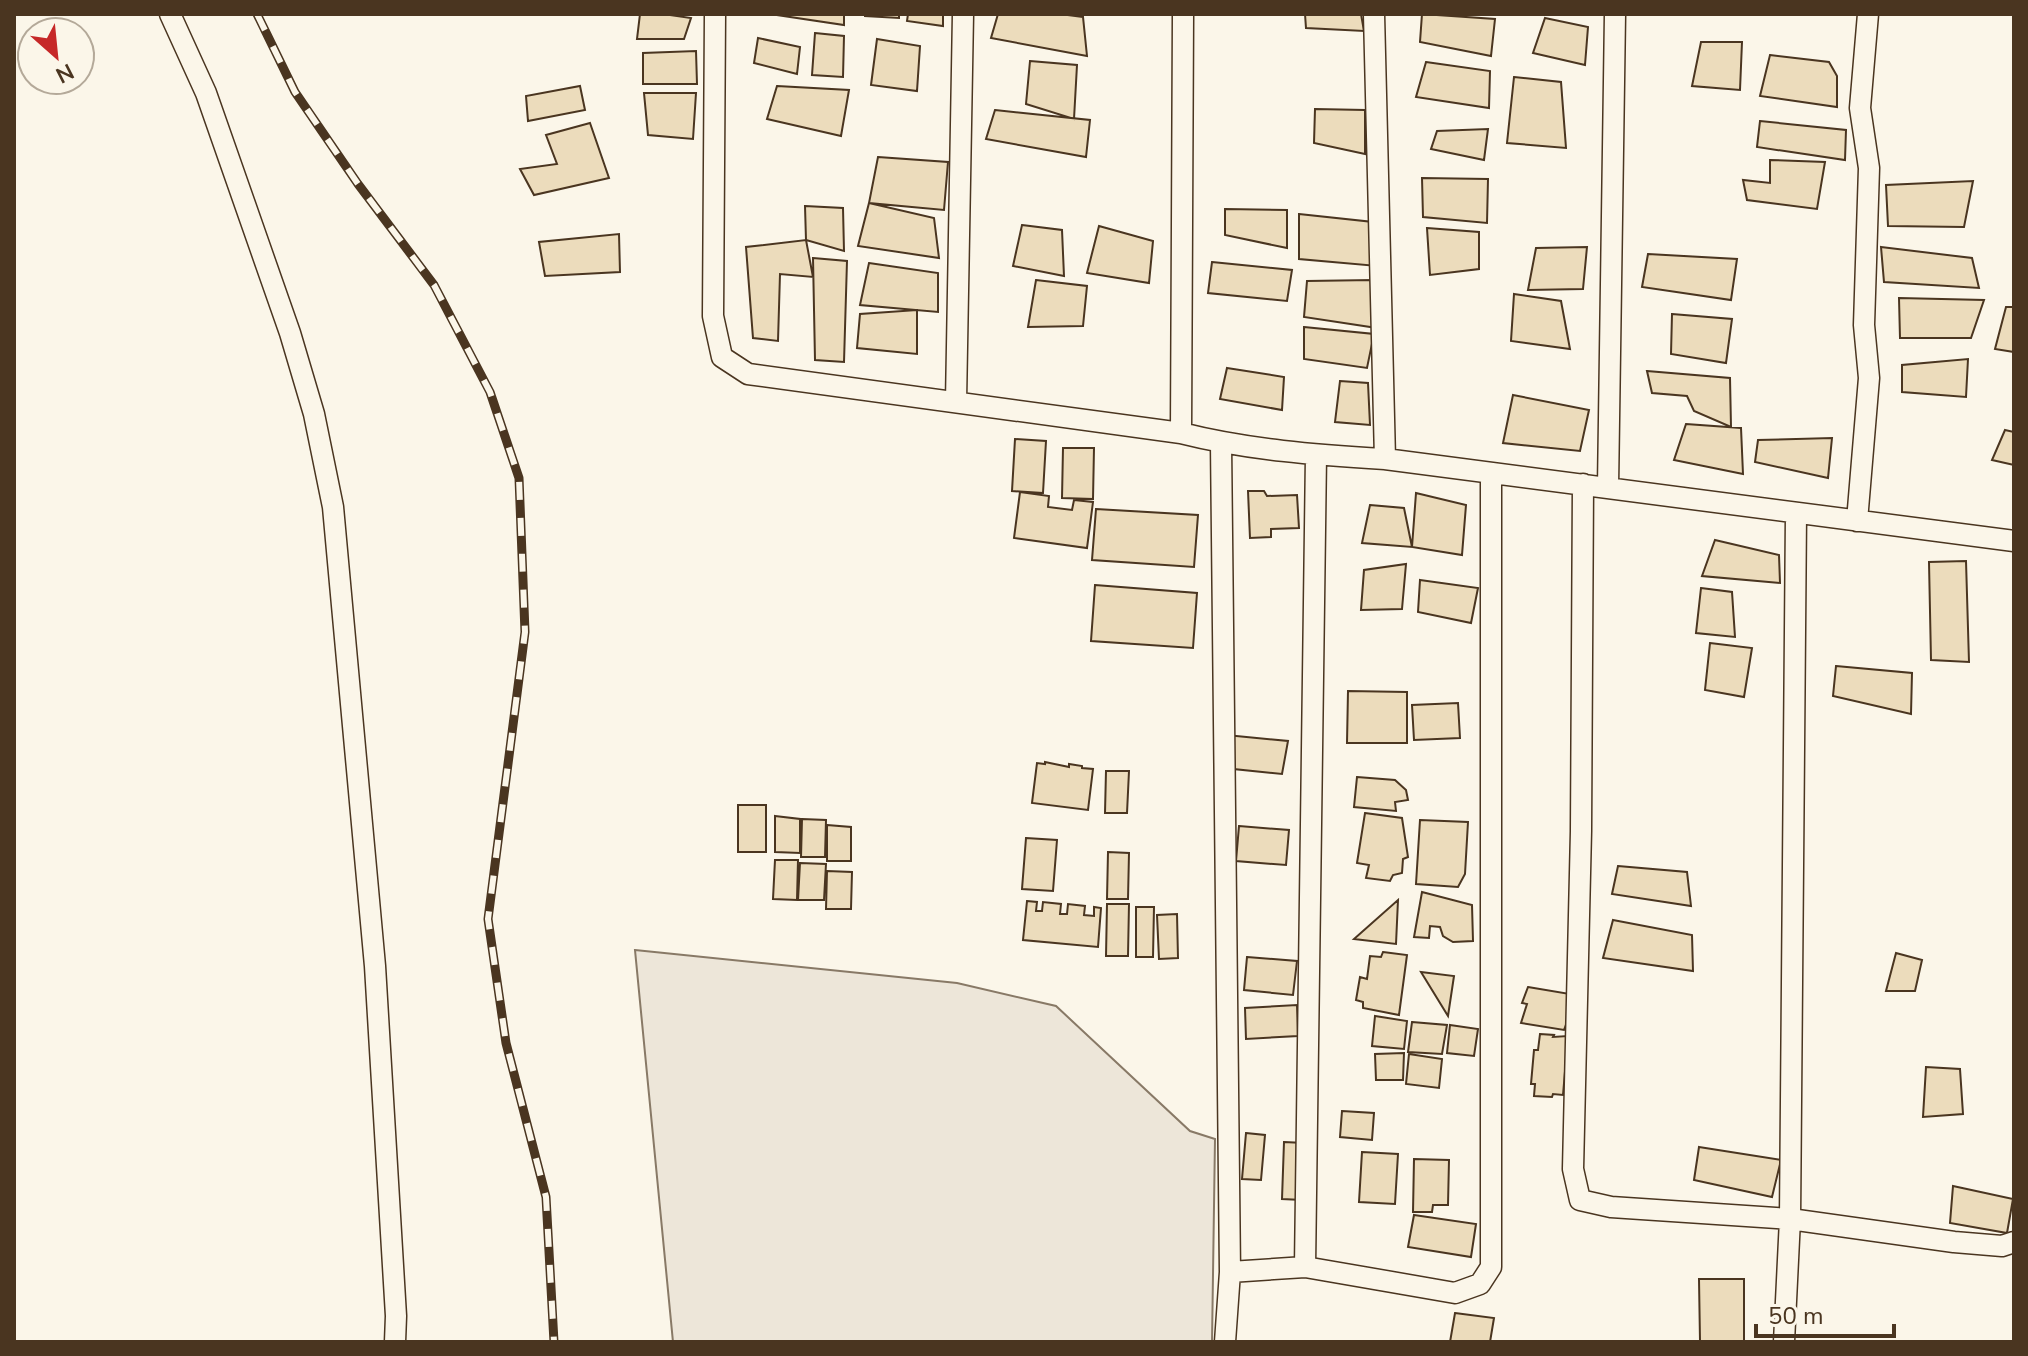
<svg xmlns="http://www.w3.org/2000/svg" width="2028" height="1356" viewBox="0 0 2028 1356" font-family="'Nunito Sans',sans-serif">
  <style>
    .green { fill: #ede6d9; stroke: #887966; stroke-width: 2 }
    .building { fill: #ecdcbc; stroke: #4a3520; stroke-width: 2 }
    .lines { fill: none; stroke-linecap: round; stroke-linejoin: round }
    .minor-casing { stroke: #4a3520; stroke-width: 23 }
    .minor { stroke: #fbf6e9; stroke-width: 20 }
    .rail-casing { stroke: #4a3520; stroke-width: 9 }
    .rail { stroke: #fbf6e9; stroke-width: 6; stroke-dasharray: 18; stroke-linecap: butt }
  </style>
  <rect width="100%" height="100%" fill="#fbf6e9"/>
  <path class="green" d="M635,950L957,983L1056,1006L1190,1131L1215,1139L1212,1342H673Z"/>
  <path class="building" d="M640,14H663L691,18L684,39H637Z
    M770,14H844V25Z
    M865,14H899V18L865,16Z
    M908,14H943V26L907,21Z
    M998,14H1060L1083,17L1087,56L991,38Z
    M1305,14H1361L1364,31L1306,28Z
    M1422,14L1495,19L1491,56L1420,42Z
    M1545,18L1588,27L1585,65L1533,53Z
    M815,33L844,36L843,77L812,75Z
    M758,38L800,47L797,74L754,63Z
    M877,39L920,46L917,91L871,85Z
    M1701,42H1742L1740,90L1692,86Z
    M696,51L697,84H643V53Z
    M1770,55L1829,62L1837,76V107L1760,96Z
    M1030,61L1077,65L1074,119L1026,104Z
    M1426,62L1490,71L1489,108L1416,97Z
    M1514,77L1561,82L1566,148L1507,143Z
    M580,86L585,110L528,121L526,96Z
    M777,86L849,90L841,136L767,119Z
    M644,93H696L693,139L648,135Z
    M1315,109L1365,110V154L1314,143Z
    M995,110L1090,120L1086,157L986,139Z
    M1760,121L1846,130L1845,160L1757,147Z
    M590,123L609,178L534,195L520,169L557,164L546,135Z
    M1488,129L1484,160L1431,149L1437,131Z
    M878,157L948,162L944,210L869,203Z
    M1770,160L1825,162L1817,209L1747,200L1743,180L1770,183Z
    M1422,178L1488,179L1487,223L1423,217Z
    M1973,181L1964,227L1888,226L1886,185Z
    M869,203L934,218L939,258L858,246Z
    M805,206L843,208L844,251L806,240Z
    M1225,209L1287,210V248L1225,235Z
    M1299,214L1373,222L1377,266L1299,259Z
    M1022,225L1062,230L1064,276L1013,266Z
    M1099,226L1153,241L1149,283L1087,273Z
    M1427,228L1479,232V269L1430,275Z
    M619,234L620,272L545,276L539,242Z
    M806,240L813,277L780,274L778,341L753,338L746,247Z
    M1587,247L1583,289L1528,290L1536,248Z
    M1881,247L1972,258L1979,288L1884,282Z
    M1648,254L1737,259L1731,300L1642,287Z
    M813,258L847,261L844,362L815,360Z
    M1212,262L1292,270L1287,301L1208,293Z
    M869,263L938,273V312L860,305Z
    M1036,280L1087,286L1083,326L1028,327Z
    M1373,280L1377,328L1304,317L1307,281Z
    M1514,294L1561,301L1570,349L1511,341Z
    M1899,298L1984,300L1971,338H1900Z
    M2006,307H2014V352L1995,349Z
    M917,310V354L857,348L860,314Z
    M1672,314L1732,319L1726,363L1671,354Z
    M1304,327L1374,334L1367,368L1304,359Z
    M1968,359L1966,397L1902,392V365Z
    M1227,368L1284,377L1282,410L1220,399Z
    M1647,371L1730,378L1731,427L1694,411L1687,396L1652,393Z
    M1340,381L1368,383L1370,425L1335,422Z
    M1513,395L1589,410L1580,451L1503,443Z
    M1686,424L1741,428L1743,474L1674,460Z
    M2005,430L2014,432V465L1992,460Z
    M1832,438L1828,478L1755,462L1758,440Z
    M1015,439L1046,441L1043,493L1012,491Z
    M1063,448H1094L1093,499L1062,498Z
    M1248,491H1264L1267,496L1297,495L1299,528L1271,529V537L1250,538Z
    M1020,492L1049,496L1048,507L1072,510L1074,500L1093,502L1087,548L1014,538Z
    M1416,493L1466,505L1462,555L1412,547Z
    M1370,505L1404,508L1412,547L1362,543Z
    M1096,509L1198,515L1194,567L1092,560Z
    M1715,540L1779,555L1780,583L1702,576Z
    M1966,561L1969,662L1931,660L1929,562Z
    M1406,564L1402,609L1361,610L1364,570Z
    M1420,580L1478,588L1471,623L1418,612Z
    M1095,585L1197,593L1193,648L1091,641Z
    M1701,588L1732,592L1735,637L1696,633Z
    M1710,643L1752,648L1744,697L1705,690Z
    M1836,666L1912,673L1911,714L1833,696Z
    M1348,691L1407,692V743H1347Z
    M1458,703L1460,738L1414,740L1412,705Z
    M1226,735L1288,741L1282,774L1224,768Z
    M1045,762L1069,767V764L1082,766V768L1093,769L1088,810L1032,803L1037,763L1045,764Z
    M1106,771H1129L1127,813H1105Z
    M1357,777L1395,780L1406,790L1408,800L1395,802L1396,811L1354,807Z
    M738,805H766V852H738Z
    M1365,813L1402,818L1408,857L1403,859L1402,873L1393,875L1390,881L1366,878L1369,865L1357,863Z
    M775,816L800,819V853L775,852Z
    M802,819L826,820L825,857H801Z
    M1420,820L1468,822L1465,874L1458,887L1416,884Z
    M827,825L851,827V861H827Z
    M1239,826L1289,830L1286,865L1236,861Z
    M1026,838L1057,840L1053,891L1022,889Z
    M1108,852L1129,853L1128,899H1107Z
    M775,860H798L797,900L773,899Z
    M800,863L826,864L824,900H798Z
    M1618,866L1687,872L1691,906L1612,894Z
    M827,871L852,872L851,909H826Z
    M1422,892L1472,905L1473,941L1453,942L1443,936L1440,927L1430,926L1429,938L1414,937Z
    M1398,900L1396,944L1354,939Z
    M1027,901L1037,902L1036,911H1042L1043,902L1061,904L1060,914H1067L1068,904L1085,906L1084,915L1094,916V907L1101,908L1098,947L1023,940Z
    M1107,904H1129L1128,956H1106Z
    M1136,907H1154L1153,957H1136Z
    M1177,914L1178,958L1159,959L1157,915Z
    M1613,920L1692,935L1693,971L1603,958Z
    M1383,952L1407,955L1399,1015L1363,1008V1002L1356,1000L1360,977L1367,979L1370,956L1381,957Z
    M1896,953L1922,960L1915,991H1886Z
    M1247,957L1297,961L1293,995L1244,990Z
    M1421,972L1454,976L1448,1016Z
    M1528,987L1570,994L1571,1011L1564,1030L1521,1023L1527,1004L1522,1003Z
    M1297,1005L1298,1036L1246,1039L1245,1008Z
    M1375,1016L1407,1021L1404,1049L1372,1046Z
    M1412,1022L1447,1025L1442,1054L1408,1052Z
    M1450,1025L1478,1029L1474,1056L1447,1053Z
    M1540,1034L1554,1035L1553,1037L1568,1036L1563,1095L1553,1094L1552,1097L1534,1096L1535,1084H1531L1534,1050H1538Z
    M1404,1053L1403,1080H1376L1375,1054Z
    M1409,1054L1442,1059L1439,1088L1406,1084Z
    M1926,1067L1960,1069L1963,1114L1923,1117Z
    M1342,1111L1374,1113L1372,1140L1340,1137Z
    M1246,1133L1265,1135L1261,1180L1242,1179Z
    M1284,1142L1304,1143L1302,1200L1282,1199Z
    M1699,1147L1781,1160L1772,1197L1694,1180Z
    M1362,1152L1398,1154L1395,1204L1359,1202Z
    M1414,1159L1449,1160L1448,1205H1433L1432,1212H1413Z
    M1953,1186L2013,1199L2007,1233L1950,1223Z
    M1414,1215L1476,1224L1471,1257L1408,1247Z
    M1699,1279H1744V1341H1700Z
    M1455,1313L1494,1318L1490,1342H1450Z"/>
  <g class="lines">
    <g class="minor-casing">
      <path id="minor" d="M170,14L206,93L290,333L314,414L333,507L375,966L396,1316L395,1342
        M715,14L713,316L722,357L748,374L1181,433C1248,450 1317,455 1385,459L2014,541
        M1374,14L1385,459
        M956,402L963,14
        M1181,433L1183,14
        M1221,443L1230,1272L1225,1342
        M1583,484L1581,831L1573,1169L1580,1200L1611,1207L1790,1219L1954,1242L2002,1246L2014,1242
        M1608,487L1615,14
        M1857,521L1869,378L1864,325L1869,168L1860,108L1868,14
        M1305,1267L1316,455
        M1230,1272L1305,1267L1455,1293L1480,1284L1491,1267V473
        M1784,1342L1790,1219L1796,513"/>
    </g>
    <use href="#minor" class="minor"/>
    <g class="rail-casing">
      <path id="rail" d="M257,14L295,92L358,184L434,285L490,392L519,478L525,632L488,919L506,1043L546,1197L554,1342"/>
    </g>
    <use href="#rail" class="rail"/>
  </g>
  <rect width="2028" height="1356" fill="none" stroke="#4a3520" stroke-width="32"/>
  <g transform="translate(56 56) rotate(153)"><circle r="38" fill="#fbf6e9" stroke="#b4a999" stroke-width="2"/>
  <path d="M0-6L14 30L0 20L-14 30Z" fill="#c62828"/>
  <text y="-12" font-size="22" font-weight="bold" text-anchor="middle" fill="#4a3520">N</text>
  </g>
  <path d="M1756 1324v12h138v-12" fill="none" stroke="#4a3520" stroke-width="4"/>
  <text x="1768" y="1324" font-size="24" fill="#4a3520" stroke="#fbf6e9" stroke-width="6" paint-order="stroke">50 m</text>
</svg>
